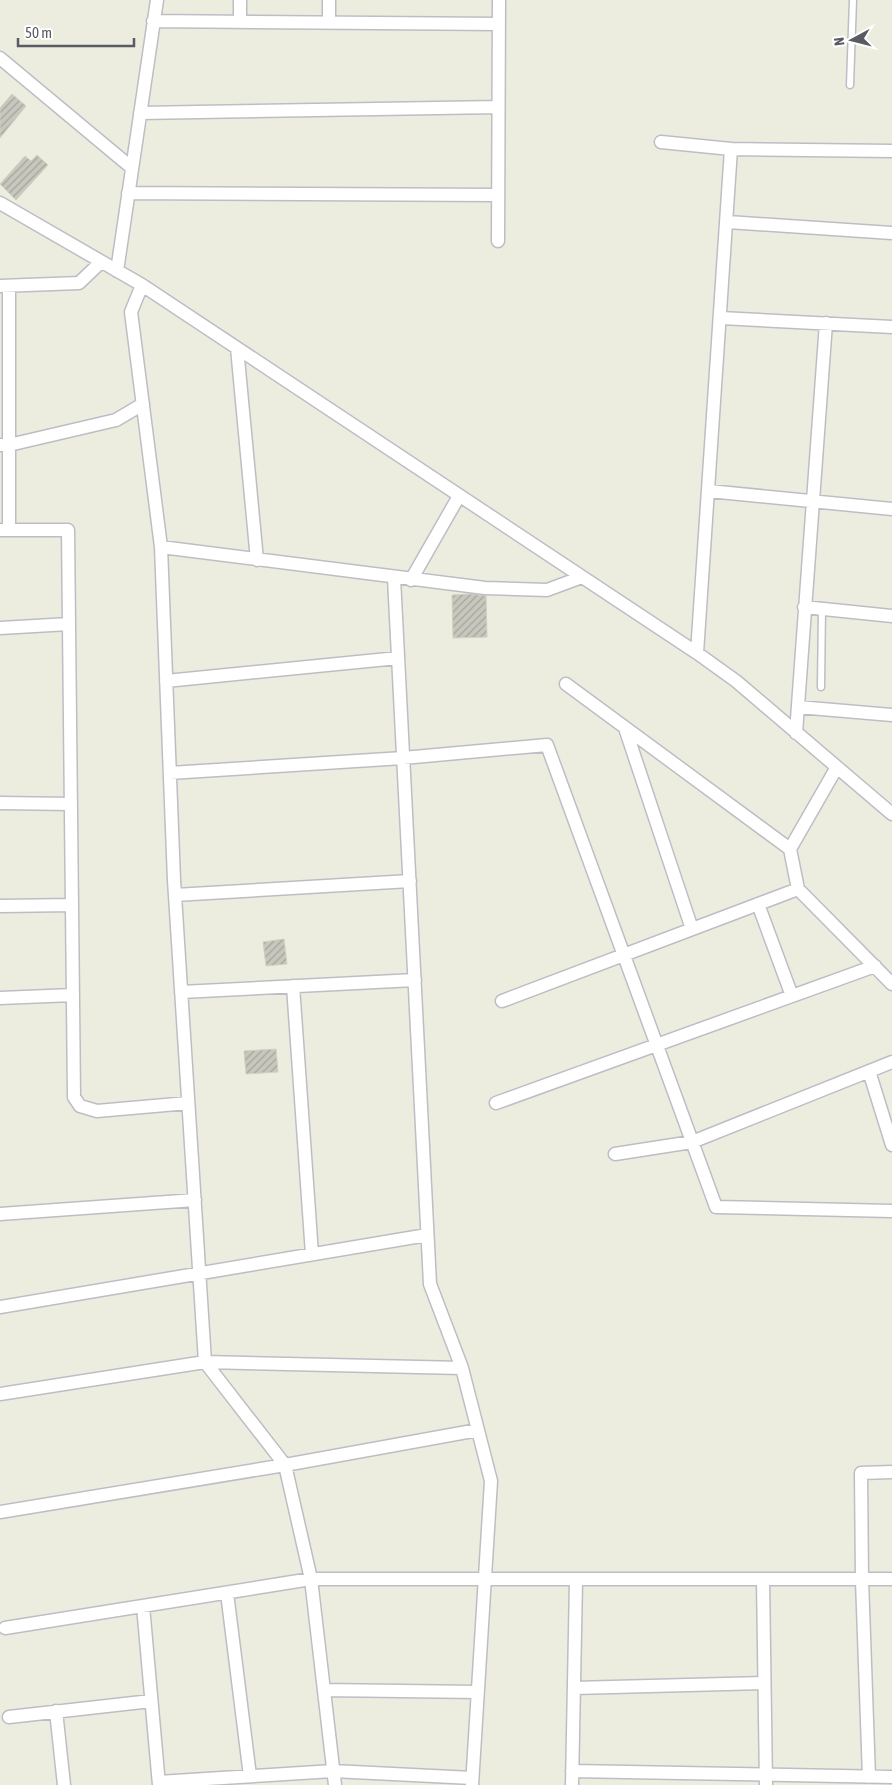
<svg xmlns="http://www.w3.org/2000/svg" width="892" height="1785" viewBox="0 0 892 1785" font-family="'Asap Condensed',sans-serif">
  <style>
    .building { fill: url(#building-hatch); stroke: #d2d0be }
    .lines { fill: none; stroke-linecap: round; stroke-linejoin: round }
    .lane-casing { stroke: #bdbec5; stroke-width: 9 }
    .street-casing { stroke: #bdbec5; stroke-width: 15 }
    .lane { stroke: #fff; stroke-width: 6 }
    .street { stroke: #fff; stroke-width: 12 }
  </style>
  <defs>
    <pattern id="building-hatch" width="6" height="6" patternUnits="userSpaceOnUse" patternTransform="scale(1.25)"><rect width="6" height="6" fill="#c8c7bd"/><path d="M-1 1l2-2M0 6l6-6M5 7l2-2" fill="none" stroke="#a5a59d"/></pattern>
  </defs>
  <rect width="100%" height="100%" fill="#ededdf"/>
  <path class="building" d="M12,94L26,106L0,138V108Z
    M37,155L48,165L16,200L0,184L25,156L31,161Z
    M471,594L486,596L487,637L453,638L452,595Z
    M284,939L287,964L266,966L263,942Z
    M276,1049L278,1072L246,1074L244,1051Z"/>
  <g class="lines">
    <g class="lane-casing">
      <path id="lane" d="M850,85L853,0
        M821,687L822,608"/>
    </g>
    <g class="street-casing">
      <path id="street" d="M153,21L498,24
        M240,22V0
        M329,23V0
        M0,58L132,168
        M140,113L498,107
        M661,142L731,149L697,653
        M731,149L892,151
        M128,193L498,195
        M0,203L142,285L697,653L736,681L892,814
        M728,222L892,233
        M498,241L499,0
        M117,271L157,0
        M142,285L131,312L161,547L174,880L205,1362L285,1465L311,1579L335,1785
        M0,286L79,283L101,262
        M9,286V530
        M721,318L892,327
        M237,348L257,560
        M0,445H9L116,420L143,404
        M709,491L892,509
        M0,530H68L74,1097L80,1106L97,1111L188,1103
        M161,547L485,588L547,590L582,577
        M394,578L430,1284L462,1368L491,1481L472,1785
        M411,580L459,496
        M804,607L892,616
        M0,628L69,624
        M166,681L398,658
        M566,684L790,849
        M798,707L892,715
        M625,728L692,929
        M796,733L826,323
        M837,767L790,849L798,889L892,984
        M170,773L403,758L547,745L716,1207L892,1211
        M0,803L71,804
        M175,895L410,881
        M758,904L792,996
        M0,906L72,905
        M293,986L312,1254
        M181,992L415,980
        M0,998L73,995
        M502,1001L798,889
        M869,1071L892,1145
        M496,1103L875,966
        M615,1154L692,1142L892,1062
        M0,1214L195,1200
        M0,1307L427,1235
        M0,1394L205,1362L462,1368
        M0,1512L285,1465L478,1430
        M763,1580L766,1785
        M227,1593L250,1776
        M143,1606L159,1785
        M5,1628L311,1579H892
        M574,1688L764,1683
        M324,1690L478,1692
        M56,1711L64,1785
        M9,1717L151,1701
        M572,1771L892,1777
        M869,1777L862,1580L861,1473L892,1472
        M159,1782L333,1771L472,1778
        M572,1785L576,1581"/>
    </g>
    <use href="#lane" class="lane"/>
    <use href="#street" class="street"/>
  </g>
  <g transform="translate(852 40) rotate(263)" stroke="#ffffff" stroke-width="4" paint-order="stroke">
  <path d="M0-4L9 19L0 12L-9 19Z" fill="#585b62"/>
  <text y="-8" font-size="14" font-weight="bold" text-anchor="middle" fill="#585b62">N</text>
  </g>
  <path d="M18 38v8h116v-8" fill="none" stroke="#585b62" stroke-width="2.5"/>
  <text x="25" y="38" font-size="15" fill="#585b62" stroke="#ffffff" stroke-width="4" paint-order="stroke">50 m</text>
</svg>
